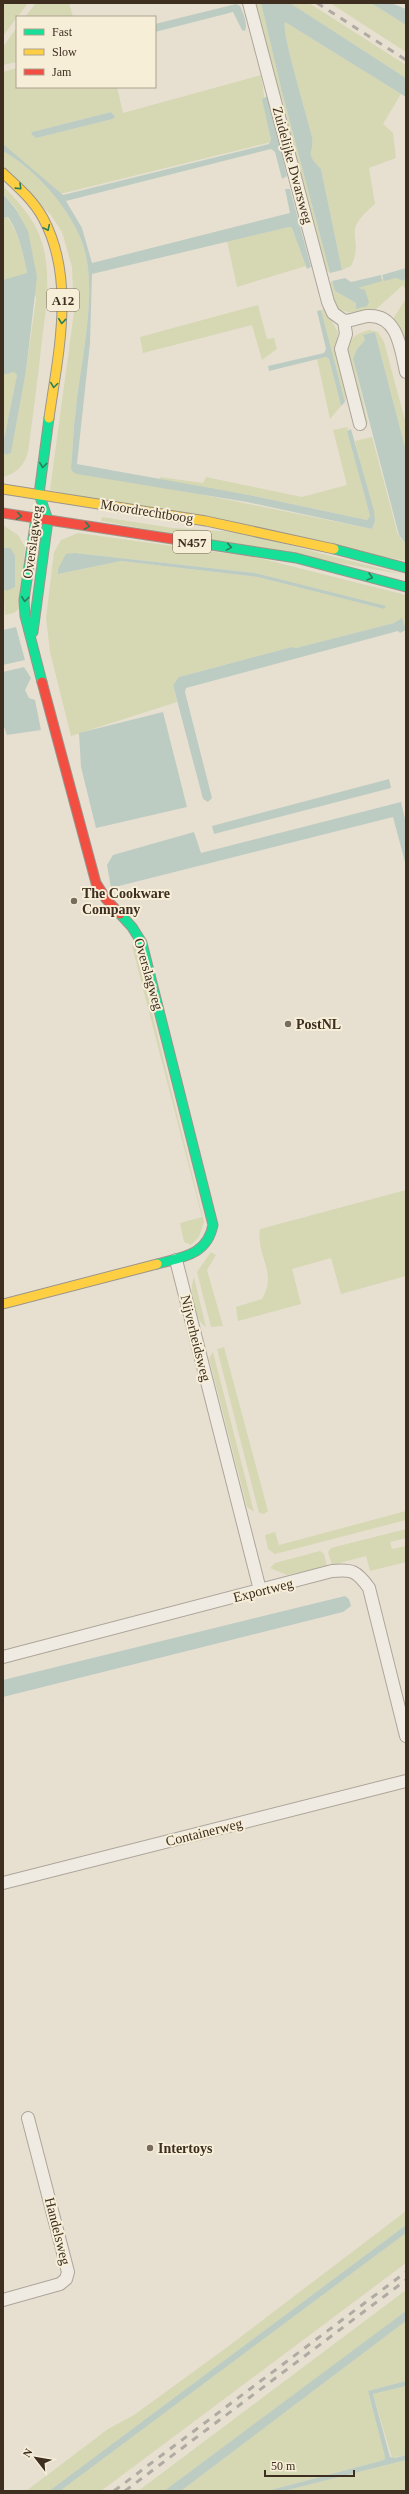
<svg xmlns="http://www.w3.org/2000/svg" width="409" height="2494" viewBox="0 0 409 2494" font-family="'Times New Roman',serif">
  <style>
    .green { fill: #d6d7b3; fill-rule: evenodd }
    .water { fill: #bcccc2 }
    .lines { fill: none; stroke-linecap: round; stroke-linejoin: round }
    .street-casing { stroke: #ada599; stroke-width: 14 }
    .fast-casing { stroke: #9c958a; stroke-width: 11 }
    .slow-casing { stroke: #9c958a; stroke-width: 11 }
    .jam-casing { stroke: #9c958a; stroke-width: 11 }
    .street { stroke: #efebe3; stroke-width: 12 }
    .fast { stroke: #16e098; stroke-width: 9 }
    .slow { stroke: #ffcf43; stroke-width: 9 }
    .jam { stroke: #f24e42; stroke-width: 9 }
    .rail { stroke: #afaaa2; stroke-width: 3; stroke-dasharray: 7 7; stroke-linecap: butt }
    .oneway { stroke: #2b7e56 }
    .poi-dot { fill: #786c5e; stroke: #f7eed8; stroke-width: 1.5 }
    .labels { text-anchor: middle; stroke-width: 4; stroke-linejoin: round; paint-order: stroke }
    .shield { fill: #f7eed8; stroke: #756857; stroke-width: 1 }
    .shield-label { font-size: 13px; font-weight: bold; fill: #3d2e20 }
    .street-label { font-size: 14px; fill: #3d2e20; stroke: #f7eed8 }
    .poi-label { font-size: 14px; font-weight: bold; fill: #3d2e20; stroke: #f7eed8; text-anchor: start }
  </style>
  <rect width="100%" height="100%" fill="#e7e0d1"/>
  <path class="green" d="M3,3H28L3,36Z
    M36,3H69L73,17H25Z
    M254,3H261L282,92L330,273L325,270L282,99L278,93Z
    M290,3H309L406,65V78Z
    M330,3H371L406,25V52Z
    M285,22L401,94L383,124L393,133L396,158L369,168L375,204C338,235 366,235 351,266L342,270L321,169C303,150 315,156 312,136C308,119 281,31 285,22Z
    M17,27V62L3,65V47Z
    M17,68V87H117L123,113L261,75L271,142L60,194L4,145L3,72ZM111,112L115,116L113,119L36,138L31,134L32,132Z
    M3,151C36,170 68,206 82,242C99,288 81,359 76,407C73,428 73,448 71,468L372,529L375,521L355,441L372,437L398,535L406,544V561L50,490L74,312L72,267L62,232L51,215L3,168Z
    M3,186C20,203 37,222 43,246C51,276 46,310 42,340C38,377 33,415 28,452C24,466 17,473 3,477V452L6,455L11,453L26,371L36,299L16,208L3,194Z
    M7,217C19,234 23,254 27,274L3,280V218Z
    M289,227L292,228L306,266L237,287L227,241Z
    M396,278L403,281L406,278V292L403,285L374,311L352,313L340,310L336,306L328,285L332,281L335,291L356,303V309L357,288L382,279Z
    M405,300L406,304V349L398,326L393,319Z
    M258,305L267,339L274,338L277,349L262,360L252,325L143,353L140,337Z
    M324,308L338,332L336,346L348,393L345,402L321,311Z
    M369,330L378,332L384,342L406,424V451L375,332L364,335L365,340L357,349L353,359L368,423L364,424L347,358C347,341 352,335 369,330Z
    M326,357L329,359L341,406L330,419L317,359Z
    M14,371L17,375L3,444V375Z
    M348,427L347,431L370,516L367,520L249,495L159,480L160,477L203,483L206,477L302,497L347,485L333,430Z
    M102,517L173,528L237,532L406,575L101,521Z
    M3,525L18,535L25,547L20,608L14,613L5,615L3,589L6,591L10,549L3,548Z
    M78,533L259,558L406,595V630L402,619L394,623L296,648L292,647L179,677L173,685L177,702L71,736L50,652L46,618L54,552L61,540ZM75,553L255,573L385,607L384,609L258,577L121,561L58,574L66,555Z
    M135,945L204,1222L199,1237L191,1245L184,1242L180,1223L202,1217L132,946Z
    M406,1190V1276L341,1294L331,1258L292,1269L301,1304L238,1321L236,1307L262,1299C278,1271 256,1257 260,1229Z
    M211,1252L216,1255L207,1270L223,1326L211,1327L197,1272Z
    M194,1277L206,1327C194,1321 189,1289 194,1277Z
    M224,1347L268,1511L264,1514L259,1513L217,1349Z
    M213,1352L254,1512L247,1507L209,1358Z
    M406,1511V1520L275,1554L268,1549L265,1535L275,1532L279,1545Z
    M406,1529V1538L390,1542L392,1549L406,1546V1562L370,1571L366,1556L332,1565L328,1552L331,1548Z
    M320,1551L324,1554L327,1566L287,1575L270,1568L275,1563Z
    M406,2211V2225L49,2491H26L108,2429L134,2415L226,2348Z
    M406,2233V2263L101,2491H60Z
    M406,2290V2311L396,2319L164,2491H138Z
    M406,2321V2381L368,2391L385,2457L384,2460L267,2491H181Z
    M406,2386V2455L392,2458L373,2394Z
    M406,2460V2491H284Z"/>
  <path class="water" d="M261,3H290L406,78V97L285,22C281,31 308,119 312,136C315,156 303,150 321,169L342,270L330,273L282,92Z
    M371,3H391L406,9V25Z
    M236,4L240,6C243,13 248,23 245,31L242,30L233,12L155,32V24Z
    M268,96L287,176L282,179L275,152L271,149L66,201L82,228L92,263L290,213L285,189H290L311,267L307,269L292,228L289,227L92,274L90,343L77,464L249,495L367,520L370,516L347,431L351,429L374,511L375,521L372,529L247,502L77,474L73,472L71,468C73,448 73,428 76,408C81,359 99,288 82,242C68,206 36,170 3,151V144L63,195L269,144L271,140L262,99Z
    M111,112L115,116L113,119L36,138L31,134L32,132Z
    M3,194L15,208L28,231L37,277L26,371L11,453L6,455L3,452V444L17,375L14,372L3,375V280L27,273C23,254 19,233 8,217L3,218Z
    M406,268V278L403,281L396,278L384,281L382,275Z
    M381,275L382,281L358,288L365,290L369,302L367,306L356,309V303L335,291L332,281L345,278L351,282Z
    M321,310L345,402L341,406L329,359L326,357L269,371L268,366L324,353L326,349L317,311Z
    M375,332L406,451V544L399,535L353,359L357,349L365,340L363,335Z
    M3,548H10L15,555V587L6,591L3,589Z
    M75,553L255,573L386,606L384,609L258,577L121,561L58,574V569L66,554Z
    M402,618L406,630L400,633L398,631L186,688L185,692L212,798L208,802L203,799L173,685L179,677L292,647L296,648L394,623Z
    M16,627L25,660L3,665V630Z
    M24,667L31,678L25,690L29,698L35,700L41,730L7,735L3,724V672Z
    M163,712L187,807L96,828L81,767L79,733Z
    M389,779L391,788L214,834L212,826Z
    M401,802L406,823V866L393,817L111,888L107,865L113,855L194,832L201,853Z
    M345,1596L349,1599L351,1606L343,1612L3,1697V1680Z
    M406,2225V2233L60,2491H49Z
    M406,2311V2321L181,2491H164Z
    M406,2381V2386L373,2394L390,2457L395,2458L406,2455V2460L284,2491H267L384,2460L385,2457L368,2391Z"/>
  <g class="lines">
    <g class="street-casing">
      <path id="street" d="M249,3L328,302L333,313L344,321C352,321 359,317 368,316C398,314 401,350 406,372
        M344,321L346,334L341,349L360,424
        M176,1260L260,1590
        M3,1657L332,1571C352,1569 357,1571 369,1588L406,1736
        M3,1883L406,1781
        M3,2300L60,2284L66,2279L68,2272L28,2118"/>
    </g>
    <g class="fast-casing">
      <path id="fast" d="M39,494L49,418
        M36,518L24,600L25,616L42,682
        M186,541L296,558L406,587
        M334,549L406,568
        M33,632L48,520L39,494
        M120,914L132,927L142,943L213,1225C207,1255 183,1257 157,1264"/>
    </g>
    <g class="slow-casing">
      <path id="slow" d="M3,173C18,187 33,200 43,218C76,279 58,354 49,418
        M3,489L206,521L334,549
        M3,1304L157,1264"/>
    </g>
    <g class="jam-casing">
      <path id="jam" d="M3,513L186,541
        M42,682L96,883L106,899L120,914"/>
    </g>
    <use href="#street" class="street"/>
    <use href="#fast" class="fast"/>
    <use href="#slow" class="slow"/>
    <use href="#jam" class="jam"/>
    <path class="rail" d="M317,3L406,60
      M114,2491L406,2272
      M125,2491L406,2280"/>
  </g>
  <defs><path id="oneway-chevron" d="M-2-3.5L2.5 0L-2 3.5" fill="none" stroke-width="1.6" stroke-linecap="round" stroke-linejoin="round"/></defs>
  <g class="oneway">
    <use href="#oneway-chevron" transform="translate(19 187) rotate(44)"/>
    <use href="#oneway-chevron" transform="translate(47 228) rotate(64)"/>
    <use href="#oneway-chevron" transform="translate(62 321) rotate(96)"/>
    <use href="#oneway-chevron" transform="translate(54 385) rotate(98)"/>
    <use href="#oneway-chevron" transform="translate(43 465) rotate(97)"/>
    <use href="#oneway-chevron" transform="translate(19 516) rotate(9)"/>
    <use href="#oneway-chevron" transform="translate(87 526) rotate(9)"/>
    <use href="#oneway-chevron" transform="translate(229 547) rotate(9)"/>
    <use href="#oneway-chevron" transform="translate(370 577) rotate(15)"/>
    <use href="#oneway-chevron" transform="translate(25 599) rotate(97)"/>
  </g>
  <g class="poi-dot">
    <circle cx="74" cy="901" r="4"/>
    <circle cx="288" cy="1024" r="4"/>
    <circle cx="150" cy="2148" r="4"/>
  </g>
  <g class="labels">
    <g class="shield">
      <rect x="47" y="289" width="32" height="22" rx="3"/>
      <rect x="173" y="531" width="38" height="22" rx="3"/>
    </g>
    <g class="shield-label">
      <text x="63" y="305">A12</text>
      <text x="192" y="547">N457</text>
    </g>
    <g class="street-label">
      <text transform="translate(293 165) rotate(75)" y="5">Zuidelijke Dwarsweg</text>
      <text transform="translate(147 511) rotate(9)" y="5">Moordrechtboog</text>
      <text transform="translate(32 542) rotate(-82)" y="5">Overslagweg</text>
      <text transform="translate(149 974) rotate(74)" y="5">Overslagweg</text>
      <text transform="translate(196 1338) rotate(76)" y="5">Nijverheidsweg</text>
      <text transform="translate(263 1590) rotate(-14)" y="5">Exportweg</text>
      <text transform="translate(204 1832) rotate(-14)" y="5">Containerweg</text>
      <text transform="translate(58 2231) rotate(76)" y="5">Handelsweg</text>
    </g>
    <g class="poi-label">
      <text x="82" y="898">The Cookware<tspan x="82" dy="16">Company</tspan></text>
      <text x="296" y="1029">PostNL</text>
      <text x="158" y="2153">Intertoys</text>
    </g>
  </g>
  <rect width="409" height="2494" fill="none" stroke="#3d2e20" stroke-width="8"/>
  <rect x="16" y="16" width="140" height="72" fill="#f7eed8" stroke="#ada18e"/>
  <rect x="24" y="29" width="20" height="6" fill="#16e098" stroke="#ada18e"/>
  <text x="52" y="36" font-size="12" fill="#3d2e20">Fast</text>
  <rect x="24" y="49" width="20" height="6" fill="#ffcf43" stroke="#ada18e"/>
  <text x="52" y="56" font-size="12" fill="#3d2e20">Slow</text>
  <rect x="24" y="69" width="20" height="6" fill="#f24e42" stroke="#ada18e"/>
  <text x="52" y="76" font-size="12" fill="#3d2e20">Jam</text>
  <g transform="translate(36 2458) rotate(301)" stroke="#f7eed8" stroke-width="3" paint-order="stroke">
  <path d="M0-3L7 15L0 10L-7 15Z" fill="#3d2e20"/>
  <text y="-6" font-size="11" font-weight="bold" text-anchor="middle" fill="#3d2e20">N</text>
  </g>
  <path d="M265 2470v6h89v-6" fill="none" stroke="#3d2e20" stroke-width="2"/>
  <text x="271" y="2470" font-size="12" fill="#3d2e20" stroke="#f7eed8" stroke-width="3" paint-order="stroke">50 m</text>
</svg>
